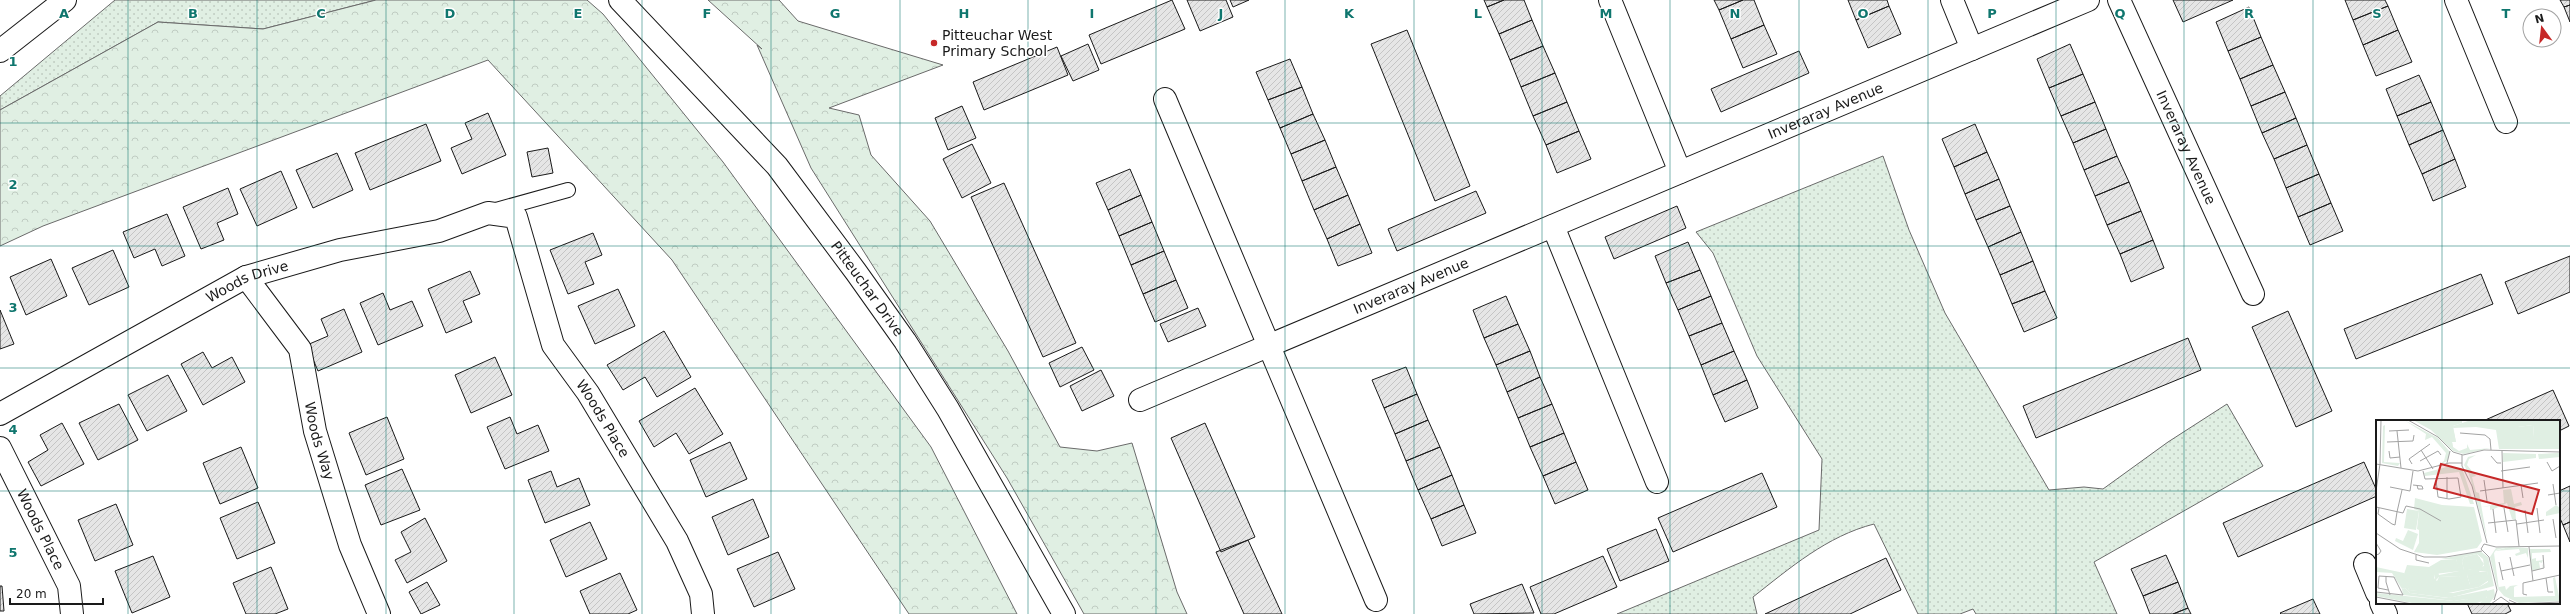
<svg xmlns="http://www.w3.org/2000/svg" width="2570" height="614" viewBox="0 0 2570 614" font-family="'DejaVu Sans',sans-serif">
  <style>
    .grass { fill: url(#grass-dots); stroke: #6a6a6a }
    .forest { fill: url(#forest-crowns); stroke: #6a6a6a }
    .building { fill: url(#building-hatch); stroke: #1a1a1a }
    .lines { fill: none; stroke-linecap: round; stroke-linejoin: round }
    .service-casing { stroke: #1a1a1a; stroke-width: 16 }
    .minor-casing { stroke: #1a1a1a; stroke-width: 24 }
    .tertiary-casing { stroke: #1a1a1a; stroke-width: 24 }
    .service { stroke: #fff; stroke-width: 14 }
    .minor { stroke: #fff; stroke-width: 22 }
    .tertiary { stroke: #fff; stroke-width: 22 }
    .grid { fill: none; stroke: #0f766e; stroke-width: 1; stroke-opacity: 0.55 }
    .poi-dot { fill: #c62828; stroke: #fff; stroke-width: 1.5 }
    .labels { text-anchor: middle; stroke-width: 3; stroke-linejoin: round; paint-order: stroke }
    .poi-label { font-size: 14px; fill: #1a1a1a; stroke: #fff; text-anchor: start }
    .street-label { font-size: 14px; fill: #1a1a1a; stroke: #fff }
    .inset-road { fill: none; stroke: #a3a3a3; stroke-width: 1 }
    .view { fill: #c62828; fill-opacity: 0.15; stroke: #c62828; stroke-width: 2 }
    .inset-edge { fill: none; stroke: #1a1a1a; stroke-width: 2 }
    .grid-label { font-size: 13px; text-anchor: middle; font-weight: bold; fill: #0f766e; stroke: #fff; stroke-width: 3; stroke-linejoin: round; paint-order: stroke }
  </style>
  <defs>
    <pattern id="grass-dots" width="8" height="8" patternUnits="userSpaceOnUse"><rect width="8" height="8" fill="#e0efe3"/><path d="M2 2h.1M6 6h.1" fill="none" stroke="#c0ccc2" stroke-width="1.8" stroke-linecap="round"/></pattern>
    <pattern id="forest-crowns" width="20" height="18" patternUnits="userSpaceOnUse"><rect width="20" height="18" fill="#e0efe3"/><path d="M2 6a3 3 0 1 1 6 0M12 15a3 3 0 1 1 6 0" fill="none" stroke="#c0ccc2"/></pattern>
    <pattern id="building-hatch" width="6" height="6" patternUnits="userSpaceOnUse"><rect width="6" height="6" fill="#e6e6e6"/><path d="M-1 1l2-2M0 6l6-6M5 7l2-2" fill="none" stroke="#c5c5c5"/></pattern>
  </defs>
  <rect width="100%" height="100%" fill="#fff"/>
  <path class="grass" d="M115,0H376L263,29L158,22L0,110V96Z
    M1883,156L1909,230L1945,313L2049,490L2084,487L2103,489L2168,442L2227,404L2263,466L2094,562L2117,614H1976L1973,609L1960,614H1918L1874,524C1827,536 1790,568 1753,597L1757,614H1617L1819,530L1822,459L1757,356L1713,253L1696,232Z"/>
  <path class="forest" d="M376,0H587L603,14L723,162L931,447L1017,614H909L672,260L488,60L43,226L0,246V110L158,22L263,29Z
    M708,0H779L798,21L943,65L829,108L859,115L871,155L930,221L1008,351L1060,447L1097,451L1132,443L1177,592L1187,614H1084L1007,478L811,168L757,45L762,49Z"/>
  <path class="building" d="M1172,0L1185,29L1101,64L1089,35Z
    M1187,0H1226L1233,17L1200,31Z
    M1230,0H1249L1233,7Z
    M1484,0H1504L1487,7Z
    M1504,0H1524L1532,20L1499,34L1487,7Z
    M1714,0H1743L1719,10Z
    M1743,0H1754L1764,25L1731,39L1719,10Z
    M1848,0H1887L1889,6L1856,20Z
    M2173,0H2233L2183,22Z
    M2345,0H2385L2388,6L2353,20Z
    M2560,0H2570V5L2564,7Z
    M2570,5V22L2564,7Z
    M1889,6L1901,34L1868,48L1856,20Z
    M2388,6L2398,30L2363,45L2353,20Z
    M2249,7L2261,37L2228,51L2216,22Z
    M1532,20L1543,46L1510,60L1499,34Z
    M1764,25L1777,54L1743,68L1731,39Z
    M1407,30L1470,186L1435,201L1371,44Z
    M2398,30L2412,62L2376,76L2363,45Z
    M2261,37L2273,65L2240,79L2228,51Z
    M1088,44L1099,70L1073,81L1061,56Z
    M2070,44L2083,74L2049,88L2037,59Z
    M1543,46L1555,73L1521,87L1510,60Z
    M1057,47L1068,75L984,110L973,82Z
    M1799,51L1809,73L1721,112L1711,89Z
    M1290,59L1302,87L1268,100L1256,72Z
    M2273,65L2285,92L2251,106L2240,79Z
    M1555,73L1567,102L1533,116L1521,87Z
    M2083,74L2095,102L2061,116L2049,88Z
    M2419,75L2431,102L2397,116L2386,89Z
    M1302,87L1313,114L1280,128L1268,100Z
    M2285,92L2296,118L2262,133L2251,106Z
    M1567,102L1579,131L1546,145L1533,116Z
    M2095,102L2106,129L2073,143L2061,116Z
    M2431,102L2443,130L2409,145L2397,116Z
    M962,106L976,138L948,150L935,118Z
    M488,113L506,155L462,174L451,148L472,139L465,123Z
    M1313,114L1325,140L1291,154L1280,128Z
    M2296,118L2307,145L2274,159L2262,133Z
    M426,124L441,161L370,190L355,153Z
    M1975,124L1987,152L1954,167L1942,139Z
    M2106,129L2117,156L2084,170L2073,143Z
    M2443,130L2455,159L2422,174L2409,145Z
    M1579,131L1591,159L1557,173L1546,145Z
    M1325,140L1336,167L1302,181L1291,154Z
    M972,144L991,183L962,198L943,159Z
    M2307,145L2319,174L2286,188L2274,159Z
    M548,148L553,173L532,177L527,152Z
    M1987,152L1999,179L1965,194L1954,167Z
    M337,153L353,190L313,208L296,170Z
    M2117,156L2129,182L2095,196L2084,170Z
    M2455,159L2466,187L2433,201L2422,174Z
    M1336,167L1348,195L1314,210L1302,181Z
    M1130,169L1141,195L1108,210L1096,183Z
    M281,171L297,208L257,226L240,189Z
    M2319,174L2331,203L2298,217L2286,188Z
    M1999,179L2010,206L1976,220L1965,194Z
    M2129,182L2141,211L2107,225L2095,196Z
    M1004,183L1076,343L1043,357L971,197Z
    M228,188L238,214L217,223L224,240L201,249L183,207Z
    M1476,191L1486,213L1397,251L1388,229Z
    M1141,195L1152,222L1119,236L1108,210Z
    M1348,195L1360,224L1327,239L1314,210Z
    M2331,203L2343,231L2310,245L2298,217Z
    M1677,206L1686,228L1614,259L1605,237Z
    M2010,206L2021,232L1988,247L1976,220Z
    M2141,211L2153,240L2120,254L2107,225Z
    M167,214L185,256L162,266L155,249L134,258L123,232Z
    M1152,222L1164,251L1131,265L1119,236Z
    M1360,224L1372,253L1338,266L1327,239Z
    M2021,232L2033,261L2000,275L1988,247Z
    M593,233L602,255L585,262L594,284L568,294L550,250Z
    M2153,240L2164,268L2131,282L2120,254Z
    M1688,242L1700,270L1666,283L1655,256Z
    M113,250L129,287L89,305L72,268Z
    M1164,251L1176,280L1143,294L1131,265Z
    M2570,256V292L2518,314L2505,282Z
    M51,259L67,296L26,315L10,277Z
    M2033,261L2045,291L2012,304L2000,275Z
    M1700,270L1711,296L1678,310L1666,283Z
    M470,271L480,294L463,301L472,322L446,333L428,289Z
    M2481,274L2493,304L2356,359L2344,329Z
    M1176,280L1188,308L1155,322L1143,294Z
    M618,289L635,326L595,344L578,306Z
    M2045,291L2057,318L2024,332L2012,304Z
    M383,293L390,310L412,301L423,326L378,345L360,303Z
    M1506,296L1518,324L1484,338L1473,310Z
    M1711,296L1722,323L1689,336L1678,310Z
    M1198,308L1206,326L1168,342L1160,324Z
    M344,309L362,352L318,371L307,345L328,336L321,319Z
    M0,310L14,344L0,349Z
    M2288,311L2332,411L2296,427L2252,327Z
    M1722,323L1734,351L1701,365L1689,336Z
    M1518,324L1530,351L1496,365L1484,338Z
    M664,331L691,377L657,397L645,377L623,390L607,365Z
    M2188,338L2201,370L2036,438L2023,406Z
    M1082,347L1094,370L1060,387L1049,363Z
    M1530,351L1540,377L1507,392L1496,365Z
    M1734,351L1747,380L1713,395L1701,365Z
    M203,352L212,368L232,357L245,382L203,405L181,364Z
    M495,357L512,395L471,413L455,375Z
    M1406,367L1417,394L1384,408L1372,380Z
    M1101,370L1114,396L1082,411L1070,386Z
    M168,375L187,411L147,431L128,395Z
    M1540,377L1552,404L1518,418L1507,392Z
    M1747,380L1758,408L1725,422L1713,395Z
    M695,388L723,434L689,454L676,433L654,447L639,421Z
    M2553,390L2569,426L2559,431V421H2483Z
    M1417,394L1428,420L1395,434L1384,408Z
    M119,404L138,440L98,460L79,423Z
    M1552,404L1564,433L1530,447L1518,418Z
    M387,417L404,459L366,475L349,433Z
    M510,417L517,434L538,425L549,451L505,469L487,427Z
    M1428,420L1440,447L1406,461L1395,434Z
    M62,423L84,464L41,486L28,462L48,450L40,435Z
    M1205,423L1255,537L1221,552L1171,438Z
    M1564,433L1576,462L1543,476L1530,447Z
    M730,442L747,479L706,497L690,460Z
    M241,447L258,488L220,504L203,463Z
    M1440,447L1452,475L1418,490L1406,461Z
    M1576,462L1588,490L1555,504L1543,476Z
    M2364,462L2377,491V496L2238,557L2223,523Z
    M402,469L420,510L381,525L365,485Z
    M551,471L557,487L579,478L590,505L545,523L528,480Z
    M1762,473L1777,507L1673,552L1658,518Z
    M1452,475L1464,505L1431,519L1418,490Z
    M2570,486V522L2563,525L2559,516V491Z
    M753,499L769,537L728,555L712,517Z
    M258,502L275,543L237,559L220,518Z
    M116,504L133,545L95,561L78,520Z
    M1464,505L1476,533L1442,546L1431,519Z
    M425,518L447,561L407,583L395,560L411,552L401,532Z
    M590,522L607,559L566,577L550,540Z
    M2570,522V542L2563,525Z
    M1656,529L1669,561L1620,581L1607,549Z
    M1248,540L1282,614H1244L1216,552Z
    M778,552L795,589L754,607L737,569Z
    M2166,555L2178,582L2143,596L2131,569Z
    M153,556L170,597L132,613L115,571Z
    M1603,556L1617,587L1554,614H1541L1530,587Z
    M1886,558L1901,590L1888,596L1850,614H1765Z
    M271,567L288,609L275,614H246L233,583Z
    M620,573L637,610L628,614H590L580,591Z
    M427,582L440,605L421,614L409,592Z
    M2178,582L2188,608L2173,614H2150L2143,596Z
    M1522,584L1534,613L1474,614L1470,604Z
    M0,586H2L4,611H0Z
    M2313,599L2320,614H2281L2280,613Z
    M2467,603H2507L2511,611L2505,614H2472Z
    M2188,608L2191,614H2173Z"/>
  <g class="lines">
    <g class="service-casing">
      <path id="service" d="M496,210L568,190"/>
    </g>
    <g class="minor-casing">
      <g id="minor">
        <path d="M1610,0L1680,172"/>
        <path d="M1952,0L1972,49"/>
        <path id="s1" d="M2119,0L2253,294"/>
        <path d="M2456,0L2506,122"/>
        <path d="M0,51L65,0"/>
        <path d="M1165,99L1376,600"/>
        <path d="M1553,226L1657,482"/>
        <path id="s2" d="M246,277L300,349L315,431L350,545L379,614"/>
        <path id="s3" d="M1140,400L2088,0"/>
        <path id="s4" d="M0,414L246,277L340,250L439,231L488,213L516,217L553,345L588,393L677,541L701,594L703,614"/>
        <path id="s5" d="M0,448L69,586L72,614"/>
        <path d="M2365,564L2377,593"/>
        <path d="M2381,603L2386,614"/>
      </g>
    </g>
    <g class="tertiary-casing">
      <g id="tertiary">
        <path id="s6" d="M620,0L777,166L856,272L905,341L948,409L1064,614"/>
      </g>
    </g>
    <use href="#service" class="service"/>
    <use href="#minor" class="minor"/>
    <use href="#tertiary" class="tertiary"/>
  </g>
  <path class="grid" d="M128,0V614M257,0V614M386,0V614M514,0V614M642,0V614M771,0V614M900,0V614M1028,0V614M1156,0V614M1285,0V614M1414,0V614M1542,0V614M1670,0V614M1799,0V614M1928,0V614M2056,0V614M2184,0V614M2313,0V614M2442,0V421M0,123H2570M0,246H2570M0,368H2570M0,491H2377M2559,491H2570M2442,603V614"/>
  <circle class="poi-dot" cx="934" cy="43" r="4"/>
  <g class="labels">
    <g class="poi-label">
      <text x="942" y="40">Pitteuchar West<tspan x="942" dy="16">Primary School</tspan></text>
    </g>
    <g class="street-label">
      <text dy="5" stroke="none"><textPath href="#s3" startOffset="744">Inveraray Avenue</textPath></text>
      <text dy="5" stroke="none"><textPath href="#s1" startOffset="162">Inveraray Avenue</textPath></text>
      <text dy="5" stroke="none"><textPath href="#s4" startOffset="281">Woods Drive</textPath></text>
      <text dy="5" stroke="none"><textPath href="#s3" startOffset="294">Inveraray Avenue</textPath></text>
      <text dy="5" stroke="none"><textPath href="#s6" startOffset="381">Pitteuchar Drive</textPath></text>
      <text dy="5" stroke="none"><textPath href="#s4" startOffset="783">Woods Place</textPath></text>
      <text dy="5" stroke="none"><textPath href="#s2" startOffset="184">Woods Way</textPath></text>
      <text dy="5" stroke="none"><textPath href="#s5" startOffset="91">Woods Place</textPath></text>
    </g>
  </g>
  <g transform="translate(2376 420)">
    <rect width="184" height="184" fill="#fff"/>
    <path d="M37,0H86V3L77,6L80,22H76L77,27L83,31L91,28V24L94,30L115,28L160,30L115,28L88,34L77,31L55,10ZM157,5L158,17H142V7ZM135,69L138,84L145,82L146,85L139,87L140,100L136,99L131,83L118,89L114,90V86L105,87L128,83L127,70ZM39,78L66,85L98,87L106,121L101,128L61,135L38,132L43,123V110L41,109L43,91L38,89ZM180,85L184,88V93L170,96V92ZM133,127L120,130L118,133L123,170L128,176L122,169L114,137L120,128ZM154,129H174L175,132L156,133V139L160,138V141L167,140L166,143L163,142L164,148H167L166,144L168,147L158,151L155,149ZM101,134L108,144L103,152L111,151L113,160L103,167L67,174L33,170L27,157L31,145L53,147L65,140L80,139L84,151L59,154L58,158L61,161L63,157L83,156L94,165L91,155L96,149L88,151L86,141L88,137ZM29,168L34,173L71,178L111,170L112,174L109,181L98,183L90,179L78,181L27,175L26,169Z" fill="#e0efe3"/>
    <path d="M28,0L62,18L74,32L71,41L59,47L68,41L70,33L56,17L49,20L50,14ZM95,0H184V29H123L120,10L100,7L77,8L80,22H76L77,27L73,24L78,18L77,6ZM157,5L158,17H143L142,7ZM9,5L8,42L24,43L22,46L6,43L7,6ZM127,33L160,34V38L127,42ZM180,33H184V37L163,39L162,34ZM100,35L93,39L91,45L100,56L96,57L100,72L103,73L111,118L93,54L88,45L92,37ZM71,47L86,48L98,84H94L83,52L49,56L48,53ZM133,127L152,128V138L150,133L140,136L139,134L144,132L143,129L118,131ZM104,131L112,137L118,166L73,178L34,173L29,168L26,169L16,153L0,152V147L28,153L33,170L77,173L103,167L112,162L111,151H101L100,148L108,146L107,139L101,134L88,137L86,141L88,150L96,149L97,154L91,155L94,165L87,166L83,156L63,157L59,161L58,149L61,148L63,155L83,151L80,139H65ZM179,157L184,181L143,183L128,176L123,170V167L129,166L130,170L134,166L142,165L138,167V177L179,176L177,158ZM118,169L119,176L113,184H41L0,176V173L78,181L90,179L104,183L111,177V171Z" fill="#e0efe3" fill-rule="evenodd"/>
    <path d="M31,89L43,91L40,110L28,108ZM97,97L101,115L90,117L86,99ZM51,98L56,100L59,107V125L50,130L43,123L44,103ZM49,100L55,101L58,106L57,123L52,128H48L44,122L45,105ZM85,99L89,117L79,120L75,102ZM32,110L42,114L37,130L19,121L20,118L27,121ZM104,137L105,145L90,148L88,141ZM80,140L82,149L64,153L62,143ZM32,146L51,148L49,160L31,158ZM110,152L112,161L95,165L93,156ZM83,158L85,167L67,171L65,162ZM34 164a6 6 0 1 1 12 0a6 6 0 1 1-12 0Z" fill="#e0efe3" fill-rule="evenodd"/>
    <path class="inset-road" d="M32,0L62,17L77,32L87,35L108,30L184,32M13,11L33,10M21,11L25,48M84,13L109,15L114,19L115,30M11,22L37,21L38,15M45,30L57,49M13,31L14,38L24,37M126,31L127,68M86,35V46L96,66L111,123M115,36L121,43H125M44,41L62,31L65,35M171,42L176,51L184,46M71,43L74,31M0,44L42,51L73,43H86M36,44L33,39L54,24M47,51L49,59L82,58L85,77L73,79L62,77L60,60M125,51L154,47M71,57V78M108,60L111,81M177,64L180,85M37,65L46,66L47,69H42L41,65M145,65L147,78M14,67L34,71L37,51M0,71L4,44L5,0M104,71L162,63M172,75L184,73M0,87L27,93L30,86L44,89L65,101M3,88L2,94L16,104L19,105L21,92M128,88L132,112M161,88L164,113M117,89L120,113M149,90L152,113M21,92L26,70M177,99L180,118M112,103L140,100L143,126M141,104L168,100M0,113L24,129L48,137H70L106,131M0,123L5,131L3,134L0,135M153,127L157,161M40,135V140L53,143M134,137L138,156M123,142L127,160M125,151L154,145M156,151L168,148L167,135M10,156V162L14,175M170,158L172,172H177M0,172L27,175L18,157L3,156L2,168L12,170M151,175L147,174V163L184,155M0,177L36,184M118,180L121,170L113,137L105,129L108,124L120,127L184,126M133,180L142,184L184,182M115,184L125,177L135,184"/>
    <path class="view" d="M65,44L163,70L156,94L58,68Z"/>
    <rect width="184" height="184" class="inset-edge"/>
  </g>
  <g class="grid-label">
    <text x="64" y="18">A</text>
    <text x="193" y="18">B</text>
    <text x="321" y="18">C</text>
    <text x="450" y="18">D</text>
    <text x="578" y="18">E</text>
    <text x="707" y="18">F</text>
    <text x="835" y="18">G</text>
    <text x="964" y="18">H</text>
    <text x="1092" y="18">I</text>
    <text x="1221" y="18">J</text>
    <text x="1349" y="18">K</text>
    <text x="1478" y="18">L</text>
    <text x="1606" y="18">M</text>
    <text x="1735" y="18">N</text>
    <text x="1863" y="18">O</text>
    <text x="1992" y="18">P</text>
    <text x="2120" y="18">Q</text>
    <text x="2249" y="18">R</text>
    <text x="2377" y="18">S</text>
    <text x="2506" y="18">T</text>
    <text x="13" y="66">1</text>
    <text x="13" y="189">2</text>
    <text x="13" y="312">3</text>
    <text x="13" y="434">4</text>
    <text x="13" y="557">5</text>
  </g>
  <g transform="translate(2542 28) rotate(345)"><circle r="19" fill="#ffffff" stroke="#a3a3a3"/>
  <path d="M0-3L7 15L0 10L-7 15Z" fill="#c62828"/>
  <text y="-6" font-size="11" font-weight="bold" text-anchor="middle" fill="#1a1a1a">N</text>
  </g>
  <path d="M10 598v6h93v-6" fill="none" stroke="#1a1a1a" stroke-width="2"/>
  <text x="16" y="598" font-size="12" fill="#1a1a1a" stroke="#ffffff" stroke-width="3" paint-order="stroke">20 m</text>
</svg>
